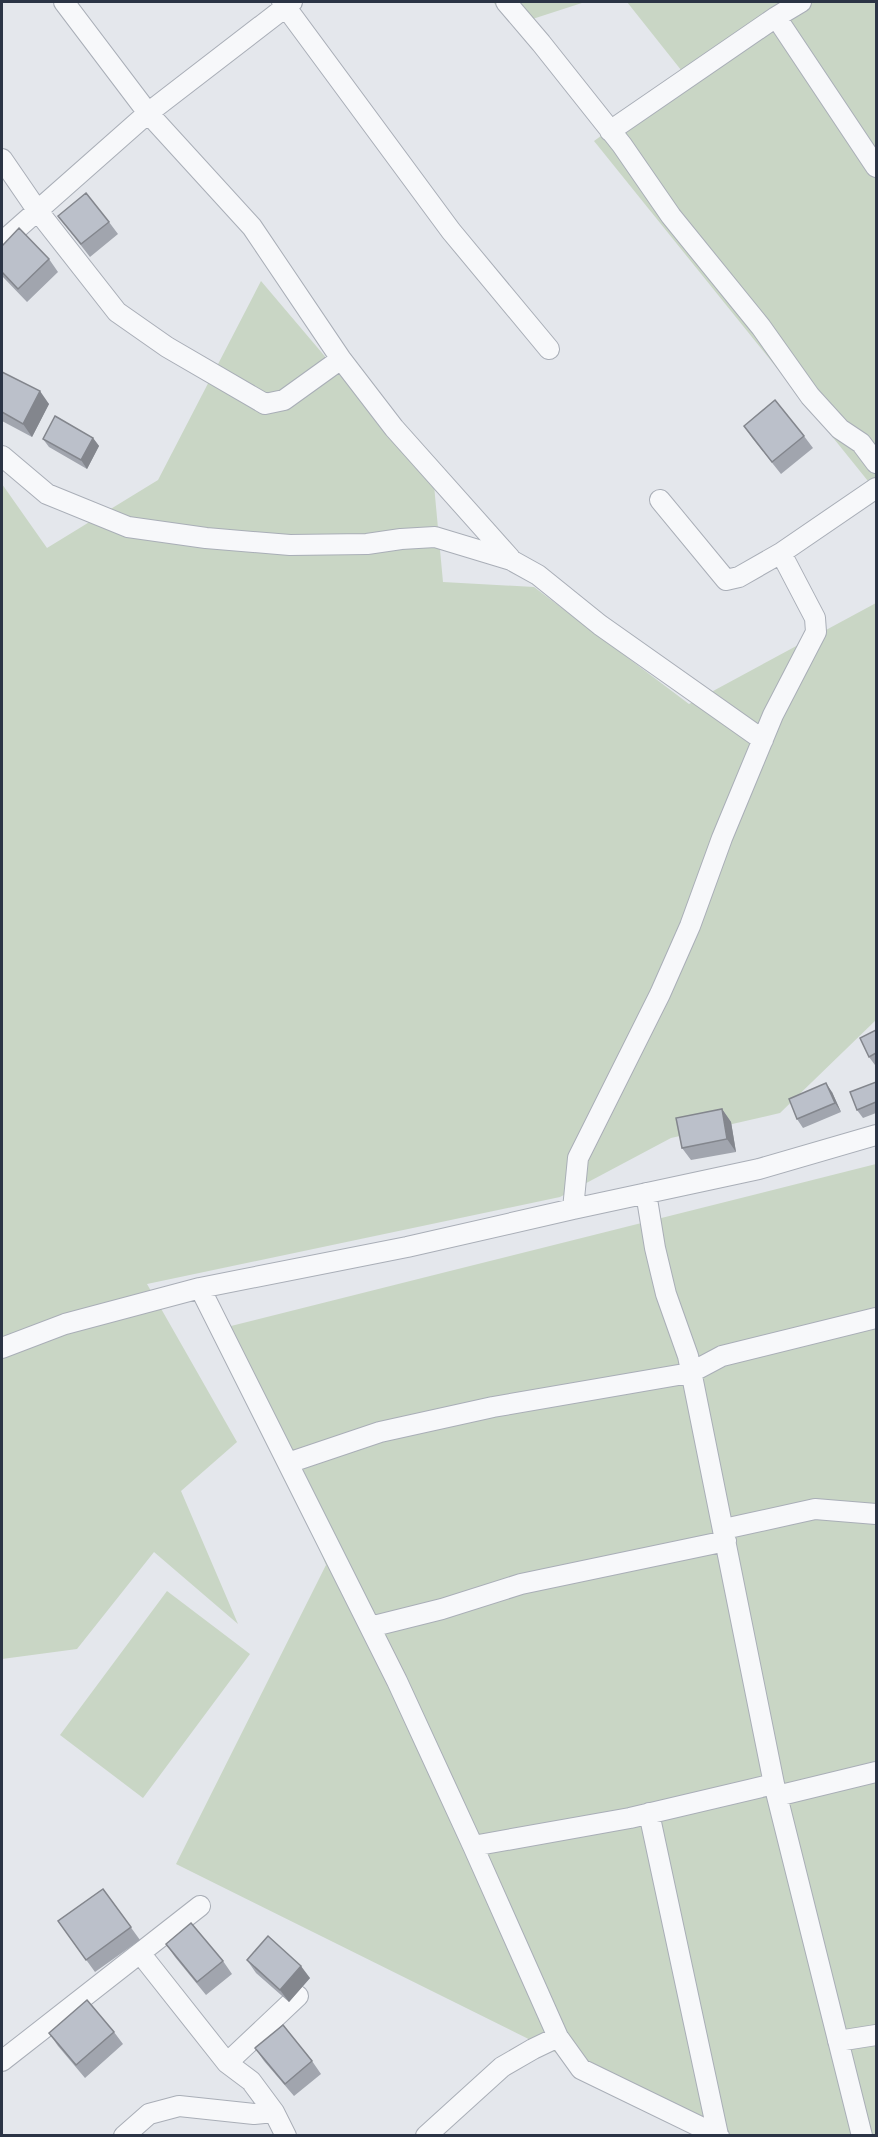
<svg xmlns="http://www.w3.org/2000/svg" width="878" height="2137" viewBox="0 0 878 2137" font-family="'Titillium Web',sans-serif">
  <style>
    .green { fill: #c9d6c5 }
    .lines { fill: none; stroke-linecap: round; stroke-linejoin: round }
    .minor-casing { stroke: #a9aeb7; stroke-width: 22 }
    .minor { stroke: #f7f8fa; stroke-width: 20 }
    .wall { fill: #a1a5ae }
    .shaded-wall { fill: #83868d }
    .building { fill: #bbc0ca; stroke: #83868d; stroke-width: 1.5 }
  </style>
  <rect width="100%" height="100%" fill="#e4e7ec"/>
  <path class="green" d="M493,2H585L514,25Z
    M627,2H876V491L594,141L685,75Z
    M261,281L434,485L443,582L534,587L689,704L876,603V1020L780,1113L671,1138L560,1197L147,1284L237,1442L181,1491L238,1624L154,1552L77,1649L2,1659V484L47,548L158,480Z
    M876,1164V2135H727L595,2072L176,1864L326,1565L227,1327Z
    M167,1591L250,1654L143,1798L60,1735Z"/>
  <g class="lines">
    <g class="minor-casing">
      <path id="minor" d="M64,2L148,113L252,227L341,359L394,428L510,558
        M282,2L451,231L549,349
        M506,2L541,43L622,145L671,216L761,327L810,396L840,429L861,443L876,463
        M801,2L776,17L876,167
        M610,131L776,17
        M2,159L37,210L117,312L167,347L265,404L284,400L341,359
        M2,242L148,113L292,2
        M2,456L47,494L128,527L206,538L290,545L367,544L401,539L435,537L511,560L538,575L600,625L763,740
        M660,500L726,580L739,577L781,553
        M573,1209L578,1158L660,994L690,926L722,838L773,715L816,632L815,618L781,553L876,488
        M200,1288L397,1681L473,1846L558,2037
        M2,1348L65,1324L200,1288L407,1247L573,1209L759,1169L876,1135
        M288,1463L380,1432L493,1407L690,1373L722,1356L876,1318
        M724,1529L815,1509L876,1514
        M370,1627L442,1609L521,1584L726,1541
        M774,1784L862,2136
        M777,1796L876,1772
        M649,1813L718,2135
        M473,1846L630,1818L774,1784L688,1356L666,1294L655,1248L646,1193
        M140,1953L227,2063L251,2081L274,2112L286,2136
        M838,2041L876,2035
        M2,2061L200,1906
        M227,2063L298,1996
        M124,2136L149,2114L179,2106L254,2114L274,2112
        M426,2136L502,2067L533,2049L558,2037L581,2069L719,2136"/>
    </g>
    <use href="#minor" class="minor"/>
  </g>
  <path class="wall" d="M58,216L109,222L118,234L90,257Z
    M2,246L49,259L58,272L27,302L2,276Z
    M2,372L49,404L32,437L2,421Z
    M744,426L804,436L813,448L781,474L753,439Z
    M93,438L99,446L87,469L49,447L43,439Z
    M876,1030V1065H875L869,1057Z
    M876,1082V1113L863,1118L857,1110Z
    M832,1092L841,1112L803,1128L797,1119Z
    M722,1109L731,1122L736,1152L691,1160L682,1148Z
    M103,1889L140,1940L95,1972L58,1921Z
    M166,1944L223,1961L232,1974L206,1995L175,1957Z
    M247,1960L310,1978L289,2002L256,1973Z
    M114,2032L123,2044L85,2078L58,2046L49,2033Z
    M255,2048L312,2061L321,2074L294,2096L264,2061Z"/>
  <path class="shaded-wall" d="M40,391L49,404L32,437L23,424Z
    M93,438L99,446L87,469L81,460Z
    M826,1083L832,1092L841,1112L835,1103Z
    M722,1109L731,1122L736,1152L727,1139Z
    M301,1966L310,1978L289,2002L280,1990Z"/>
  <path class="building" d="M86,193L109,222L81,244L58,216Z
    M19,228L49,259L18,289L2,272V246Z
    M2,372L40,391L23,424L2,412Z
    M775,400L804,436L772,462L744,426Z
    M55,416L93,438L81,460L43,439Z
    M876,1030V1053L869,1057L860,1038Z
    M876,1082V1102L857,1110L850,1092Z
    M826,1083L835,1103L797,1119L789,1099Z
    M722,1109L727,1139L682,1148L676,1118Z
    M103,1889L131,1927L86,1960L58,1921Z
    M191,1923L223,1961L197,1982L166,1944Z
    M268,1936L301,1966L280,1990L247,1960Z
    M87,2000L114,2032L76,2065L49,2033Z
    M283,2025L312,2061L285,2084L255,2048Z"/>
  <rect width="878" height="2137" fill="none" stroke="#2b3445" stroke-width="6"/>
</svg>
